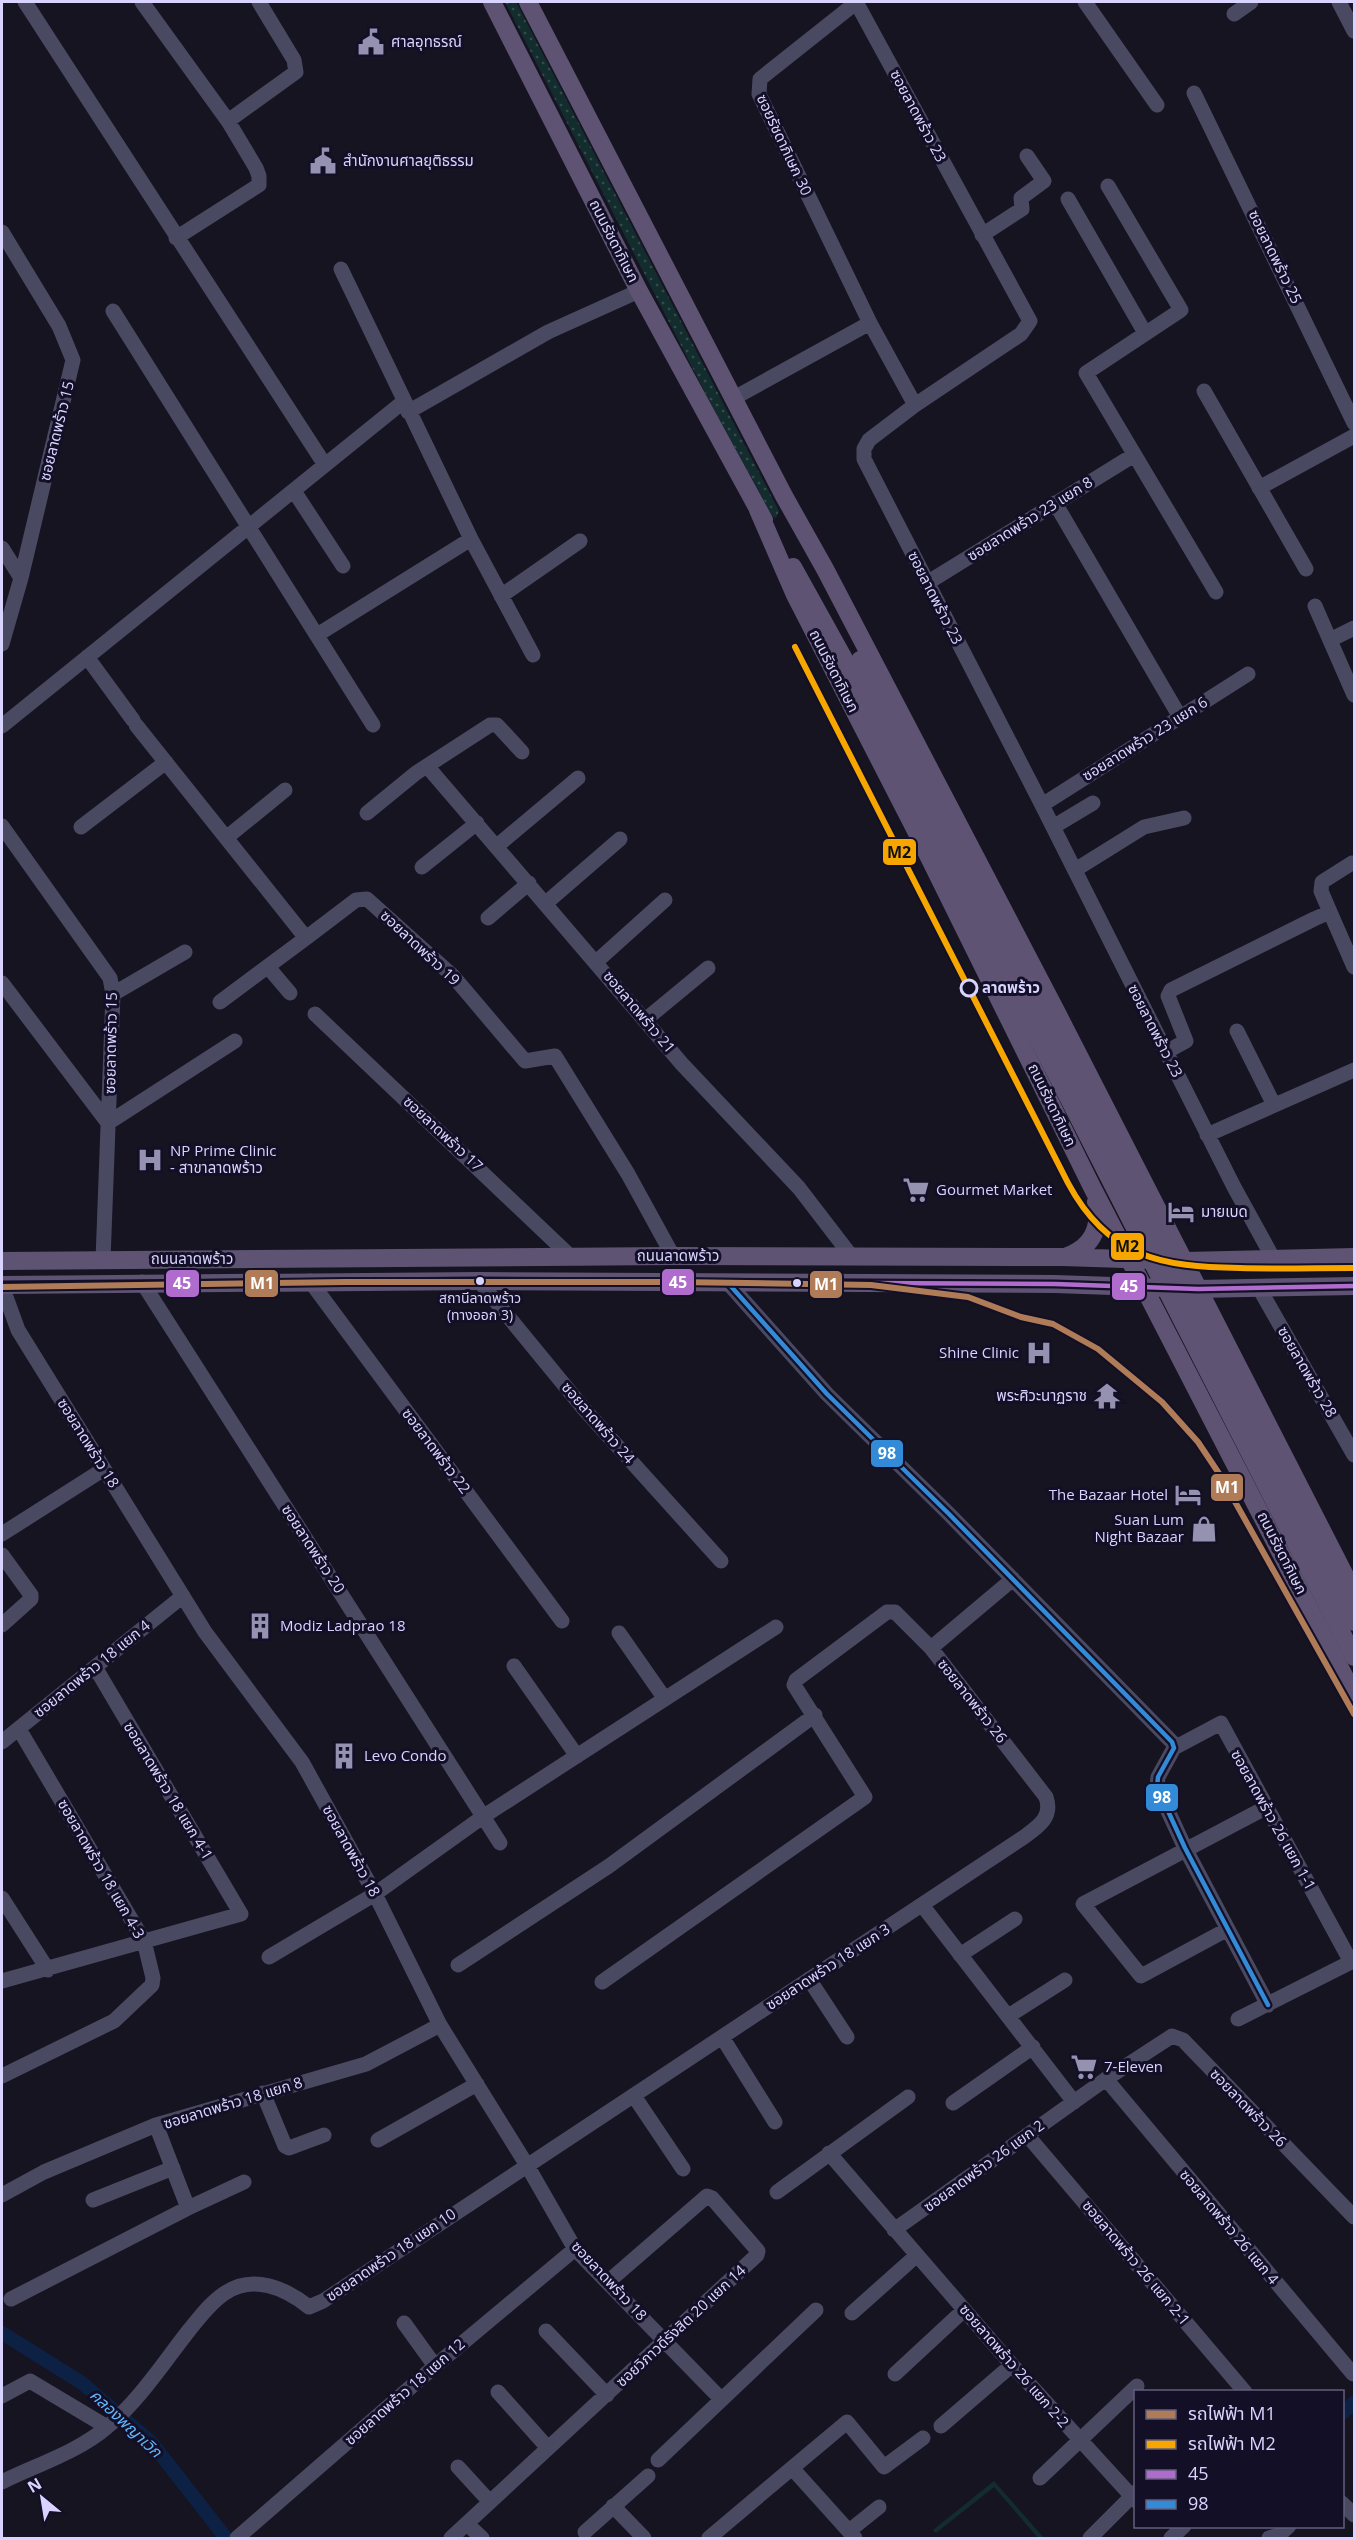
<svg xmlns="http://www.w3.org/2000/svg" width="1356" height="2540" viewBox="0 0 1356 2540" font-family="'Open Sans','Noto Sans Thai',sans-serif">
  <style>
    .grass { fill: url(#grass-dots) }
    .garden { fill: #132c2d }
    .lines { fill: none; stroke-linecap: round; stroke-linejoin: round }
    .canal { stroke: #0d2144; stroke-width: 14 }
    .minor { stroke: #4a4962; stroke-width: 15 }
    .major { stroke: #5e5373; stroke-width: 18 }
    .rail { stroke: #43596b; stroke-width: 4; stroke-dasharray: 9 8; stroke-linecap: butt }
    .major-bridge { stroke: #5e5373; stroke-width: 18 }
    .bus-1-casing { stroke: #130f26; stroke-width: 9 }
    .bus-2-casing { stroke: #130f26; stroke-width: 9 }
    .bus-1 { stroke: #b06ccc; stroke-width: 4.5 }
    .bus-2 { stroke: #338bd7; stroke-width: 4.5 }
    .metro-1-casing { stroke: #130f26; stroke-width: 10 }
    .metro-2-casing { stroke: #130f26; stroke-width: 10 }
    .metro-1 { stroke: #b07c57; stroke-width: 6 }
    .metro-2 { stroke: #f7a600; stroke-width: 6 }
    .stop-dot { fill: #130f26; stroke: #d9d4ff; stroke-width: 3 }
    .bus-dot { fill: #d9d4ff; stroke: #130f26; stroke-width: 2 }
    .labels { text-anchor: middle; stroke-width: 6; stroke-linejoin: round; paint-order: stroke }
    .bus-label { font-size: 14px; fill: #d9d4ff; stroke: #130f26 }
    .poi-label { font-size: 15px; fill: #d9d4ff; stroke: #130f26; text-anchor: start }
    .street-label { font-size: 15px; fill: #d9d4ff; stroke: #130f26 }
    .stop-label { font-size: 15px; font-weight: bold; fill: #d9d4ff; stroke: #130f26; text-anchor: start }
    .water-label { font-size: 16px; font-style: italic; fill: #62b6ff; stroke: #130f26 }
    .line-badge { stroke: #130f26; stroke-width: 2 }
    .badge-label { font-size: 16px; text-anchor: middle; font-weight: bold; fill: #fff }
    .pale-badge-label { font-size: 16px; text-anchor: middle; font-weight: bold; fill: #111 }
  </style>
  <defs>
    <pattern id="grass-dots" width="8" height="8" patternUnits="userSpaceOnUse" patternTransform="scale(1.5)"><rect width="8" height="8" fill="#132c2d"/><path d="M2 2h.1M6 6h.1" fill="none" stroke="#354a4c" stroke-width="1.8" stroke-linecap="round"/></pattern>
  </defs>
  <rect width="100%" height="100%" fill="#161421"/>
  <path class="grass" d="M505,2H516L779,511L776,518L773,517L711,404Z"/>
  <path class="garden" d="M994,2481L1044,2538H1038L994,2487L936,2533L933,2530Z"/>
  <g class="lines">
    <path class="canal" d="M2,2333L82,2383L151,2442L226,2538
      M1342,2413L1354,2403"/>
    <path class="minor" d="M25,2L325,465
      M142,2L228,121L296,72L294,60L259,2
      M856,2L1030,321L1021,334L915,405L869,440L864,449V459L1042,805L1234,1187L1273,1258
      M1085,2L1157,105
      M1339,2L1354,31
      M1234,14L1251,2
      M1194,93L1354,423
      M1108,186L1181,310L1086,373L1216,592
      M1068,199L1145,333
      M2,232L59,326L73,360L21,578L2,644
      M982,235L1022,209L1021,198L1044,181L1027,156
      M176,238L259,185V176L256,168L228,121
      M341,269L471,539L533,655
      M113,311L373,725
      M870,323L915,405
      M1204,391L1306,569
      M734,398L870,323L759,94L760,79L857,2
      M408,412L548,332L639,291
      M1259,488L1354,436
      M294,491L343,566
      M1055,503L1180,717
      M2,548L21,578
      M927,583L1134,455
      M501,596L580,541
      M1315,606L1354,695
      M317,635L471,539
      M1330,640L1354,628
      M87,657L133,720
      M136,725L306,938L356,900L367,899L453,976L525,1061L555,1056L628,1174L673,1256
      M2,726L403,402
      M427,766L682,1064L799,1188L852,1257
      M1042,805L1248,674
      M367,813L416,773L490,725H497L522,752
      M2,826L110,978L113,994L103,1260
      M81,827L166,762
      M1053,827L1093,803
      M226,838L285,790
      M497,846L578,778
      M422,867L477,823
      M1075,870L1144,827L1184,818
      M546,903L620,839
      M1330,912L1321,891L1322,882L1352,863
      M488,918L529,883
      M596,962L665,900
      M268,967L290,993
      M2,983L108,1123L235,1041
      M113,994L185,952
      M220,1002L306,938
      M315,1014L570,1256
      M645,1020L708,968
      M1237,1031L1274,1105
      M1166,1052L1186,1041L1168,996L1171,990L1314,919L1330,912L1354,967
      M1207,1135L1354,1070
      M310,1281L562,1621
      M479,1281L584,1409L721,1561
      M142,1282L500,1843
      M728,1283L827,1394L949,1514L1172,1742L1174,1748L1158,1777L1157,1787L1185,1848L1268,2005
      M2,1286L18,1330L205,1632L302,1762L375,1894L440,2025L528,2167L575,2249L720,2398
      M1259,1288L1354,1455
      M2,1534L104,1469
      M2,1555L31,1595V1599L2,1625
      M619,1633L665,1699
      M931,1648L1013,1579
      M514,1666L577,1756
      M2,1742L183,1596
      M1174,1748L1221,1723L1351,1962L1238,2019
      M2,1898L48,1970
      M922,1905L1074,2102
      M1228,1929L1141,1976L1083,1904L1265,1808
      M960,1955L1015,1919
      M269,1957L375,1894L484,1816L776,1627
      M458,1965L609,1866L815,1715
      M809,1979L847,2037
      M2,1981L241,1914L95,1667
      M1010,2015L1065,1980
      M722,2037L775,2122
      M2,2076L114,2021L152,1985L153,1978L144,1941L19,1729
      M1106,2079L1353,2374
      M263,2093L285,2146L289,2148L324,2135
      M634,2096L683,2169
      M953,2103L1033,2047
      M1027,2135L1245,2392
      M378,2140L477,2084
      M829,2153L1012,2365L1136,2501
      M777,2192L908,2097
      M2,2195L44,2172L156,2125
      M93,2200L173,2168
      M188,2208L244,2182
      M894,2230L1106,2079L1172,2036L1183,2040L1354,2217
      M11,2299L188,2208L156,2125L366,2064L440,2025
      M852,2313L917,2255
      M404,2323L435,2366
      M546,2331L607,2395
      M895,2374L964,2310
      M498,2392L548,2448
      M2,2396L30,2381L107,2427
      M941,2426L1012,2365
      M658,2460L816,2310
      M458,2467L490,2502
      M792,2468L847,2422L884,2467L923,2438
      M1040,2478L1137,2386
      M2,2482C36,2465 78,2452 107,2427C139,2401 164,2362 190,2329C200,2317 211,2302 225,2293C253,2274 285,2288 309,2307L323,2301L1024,1837C1039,1826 1053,1817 1046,1797L931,1648L895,1612H887L796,1680L794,1685L865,1797L602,1982
      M1342,2503L1354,2515
      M613,2506L644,2538
      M467,2524L482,2538
      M849,2531L879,2507
      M585,2532L648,2476
      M237,2538L435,2366L575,2249
      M451,2538L757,2255L758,2251L712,2198L707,2196L609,2281
      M709,2538L792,2468L855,2538
      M1090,2538L1136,2492
      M1171,2538L1184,2526
      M1269,2538L1279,2535L1289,2526"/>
    <path class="major" d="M492,2L639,291L764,520
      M528,2L784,496L825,569L1056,1011L1354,1593
      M758,510L795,595L918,835L1092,1187L1354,1695
      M793,567L848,666
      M1065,1257C1091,1248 1102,1229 1096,1202
      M2,1261L673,1256L1063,1257L1185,1261L1354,1257
      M2,1285L479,1281L1055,1284L1198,1289L1354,1286"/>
    <path class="rail" d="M795,647L968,987"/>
    <path class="major-bridge" d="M860,660L1354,1622
      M848,666L1354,1657"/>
    <g class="bus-1-casing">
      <path id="bus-1" d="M2,1285L479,1281L1055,1284L1198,1289L1354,1286"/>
    </g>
    <g class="bus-2-casing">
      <path id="bus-2" d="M728,1283L827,1394L949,1514L1172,1742L1174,1748L1158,1777L1157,1787L1185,1848L1268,2005"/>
    </g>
    <use href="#bus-1" class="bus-1"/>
    <use href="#bus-2" class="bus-2"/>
    <g class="metro-1-casing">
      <path id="metro-1" d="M2,1287L346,1282H676L871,1285L968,1297L1021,1317L1053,1324L1098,1349L1162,1402L1198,1442L1220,1475L1354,1714"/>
    </g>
    <g class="metro-2-casing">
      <path id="metro-2" d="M795,647L1068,1183C1108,1258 1162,1267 1240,1268C1278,1269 1316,1268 1354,1268"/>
    </g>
    <use href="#metro-1" class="metro-1"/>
    <use href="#metro-2" class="metro-2"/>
  </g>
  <defs>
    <g id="civic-bare" transform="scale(2.07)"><path d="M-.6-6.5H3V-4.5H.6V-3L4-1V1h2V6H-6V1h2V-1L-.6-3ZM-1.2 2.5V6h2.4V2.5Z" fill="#9591b1" stroke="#130f26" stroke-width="2.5" paint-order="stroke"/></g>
    <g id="hospital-bare" transform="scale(2.07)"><path d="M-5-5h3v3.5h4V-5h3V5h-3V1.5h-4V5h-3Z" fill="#9591b1" stroke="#130f26" stroke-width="2.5" paint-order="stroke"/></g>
    <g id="supermarket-bare" transform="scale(2.07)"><path d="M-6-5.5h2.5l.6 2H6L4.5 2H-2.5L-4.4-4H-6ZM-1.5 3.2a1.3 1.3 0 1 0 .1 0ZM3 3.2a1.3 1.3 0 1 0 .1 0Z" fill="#9591b1" stroke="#130f26" stroke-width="2.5" paint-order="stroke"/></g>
    <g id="hotel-bare" transform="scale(2.07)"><path d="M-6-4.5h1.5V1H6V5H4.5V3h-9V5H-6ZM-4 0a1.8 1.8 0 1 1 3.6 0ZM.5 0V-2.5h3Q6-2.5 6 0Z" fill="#9591b1" stroke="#130f26" stroke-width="2.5" paint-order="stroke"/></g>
    <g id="temple-bare" transform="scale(2.07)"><path d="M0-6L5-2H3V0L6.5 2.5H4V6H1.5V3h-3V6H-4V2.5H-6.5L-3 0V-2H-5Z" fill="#9591b1" stroke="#130f26" stroke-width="2.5" paint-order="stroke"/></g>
    <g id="shop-bare" transform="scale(2.07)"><path d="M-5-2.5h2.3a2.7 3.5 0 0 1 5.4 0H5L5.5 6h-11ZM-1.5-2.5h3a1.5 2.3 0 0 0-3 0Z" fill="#9591b1" stroke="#130f26" stroke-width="2.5" paint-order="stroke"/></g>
    <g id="building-bare" transform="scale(2.07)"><path d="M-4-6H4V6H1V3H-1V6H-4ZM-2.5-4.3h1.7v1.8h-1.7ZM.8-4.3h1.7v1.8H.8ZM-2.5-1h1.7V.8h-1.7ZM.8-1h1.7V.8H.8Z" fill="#9591b1" stroke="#130f26" stroke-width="2.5" paint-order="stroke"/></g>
  </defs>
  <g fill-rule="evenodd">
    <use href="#civic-bare" x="371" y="42"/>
    <use href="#civic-bare" x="323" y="161"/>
    <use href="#hospital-bare" x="150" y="1160"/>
    <use href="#supermarket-bare" x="916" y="1190"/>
    <use href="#hotel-bare" x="1181" y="1212"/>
    <use href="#hospital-bare" x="1039" y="1353"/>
    <use href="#temple-bare" x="1107" y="1396"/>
    <use href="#hotel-bare" x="1188" y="1495"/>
    <use href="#shop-bare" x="1204" y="1529"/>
    <use href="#building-bare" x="260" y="1626"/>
    <use href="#building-bare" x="344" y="1756"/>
    <use href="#supermarket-bare" x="1084" y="2067"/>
  </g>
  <circle class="stop-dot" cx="969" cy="988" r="8"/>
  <g class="bus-dot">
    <circle cx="480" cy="1281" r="5"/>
    <circle cx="797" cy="1283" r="5"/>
  </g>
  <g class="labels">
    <g class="bus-label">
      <text x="480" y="1303">สถานีลาดพร้าว<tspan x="480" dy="17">(ทางออก 3)</tspan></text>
    </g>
    <g class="poi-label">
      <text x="391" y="47">ศาลอุทธรณ์</text>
      <text x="343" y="166">สำนักงานศาลยุติธรรม</text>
      <text x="170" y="1156">NP Prime Clinic<tspan x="170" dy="17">- สาขาลาดพร้าว</tspan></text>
      <text x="936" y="1195">Gourmet Market</text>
      <text x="1201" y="1217">มายเบด</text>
      <text x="1019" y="1358" text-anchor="end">Shine Clinic</text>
      <text x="1087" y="1401" text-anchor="end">พระศิวะนาฏราช</text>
      <text x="1168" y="1500" text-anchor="end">The Bazaar Hotel</text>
      <text x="1184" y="1525" text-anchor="end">Suan Lum<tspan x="1184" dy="17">Night Bazaar</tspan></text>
      <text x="280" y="1631">Modiz Ladprao 18</text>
      <text x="364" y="1761">Levo Condo</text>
      <text x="1104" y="2072">7-Eleven</text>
    </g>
    <g class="street-label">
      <text transform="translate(918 116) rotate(62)" y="5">ซอยลาดพร้าว 23</text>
      <text transform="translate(784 145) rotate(65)" y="5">ซอยรัชดาภิเษก 30</text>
      <text transform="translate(614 241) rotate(63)" y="5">ถนนรัชดาภิเษก</text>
      <text transform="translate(1275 257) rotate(64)" y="5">ซอยลาดพร้าว 25</text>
      <text transform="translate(57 431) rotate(-76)" y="5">ซอยลาดพร้าว 15</text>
      <text transform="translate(1030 519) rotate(-32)" y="5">ซอยลาดพร้าว 23 แยก 8</text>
      <text transform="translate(935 598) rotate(63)" y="5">ซอยลาดพร้าว 23</text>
      <text transform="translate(834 671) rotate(63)" y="5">ถนนรัชดาภิเษก</text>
      <text transform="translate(1145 739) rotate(-32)" y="5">ซอยลาดพร้าว 23 แยก 6</text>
      <text transform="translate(420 948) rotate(43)" y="5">ซอยลาดพร้าว 19</text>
      <text transform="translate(639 1012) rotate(50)" y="5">ซอยลาดพร้าว 21</text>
      <text transform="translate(1155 1031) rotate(63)" y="5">ซอยลาดพร้าว 23</text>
      <text transform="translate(111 1043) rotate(-89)" y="5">ซอยลาดพร้าว 15</text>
      <text transform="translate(1052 1105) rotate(64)" y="5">ถนนรัชดาภิเษก</text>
      <text transform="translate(443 1134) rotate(43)" y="5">ซอยลาดพร้าว 17</text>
      <text x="678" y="1261">ถนนลาดพร้าว</text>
      <text x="192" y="1264">ถนนลาดพร้าว</text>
      <text transform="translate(1307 1372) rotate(60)" y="5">ซอยลาดพร้าว 28</text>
      <text transform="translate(598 1423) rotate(49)" y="5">ซอยลาดพร้าว 24</text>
      <text transform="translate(88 1443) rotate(58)" y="5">ซอยลาดพร้าว 18</text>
      <text transform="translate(436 1451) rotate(53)" y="5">ซอยลาดพร้าว 22</text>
      <text transform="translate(313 1549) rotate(57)" y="5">ซอยลาดพร้าว 20</text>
      <text transform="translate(1282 1553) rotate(63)" y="5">ถนนรัชดาภิเษก</text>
      <text transform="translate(92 1669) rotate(-39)" y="5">ซอยลาดพร้าว 18 แยก 4</text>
      <text transform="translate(972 1701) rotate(52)" y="5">ซอยลาดพร้าว 26</text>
      <text transform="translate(168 1791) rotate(59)" y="5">ซอยลาดพร้าว 18 แยก 4-1</text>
      <text transform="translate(1273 1820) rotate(61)" y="5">ซอยลาดพร้าว 26 แยก 1-1</text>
      <text transform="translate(351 1851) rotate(61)" y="5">ซอยลาดพร้าว 18</text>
      <text transform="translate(101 1869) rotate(60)" y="5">ซอยลาดพร้าว 18 แยก 4-3</text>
      <text transform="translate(828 1967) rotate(-33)" y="5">ซอยลาดพร้าว 18 แยก 3</text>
      <text transform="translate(233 2103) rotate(-17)" y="5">ซอยลาดพร้าว 18 แยก 8</text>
      <text transform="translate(1248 2108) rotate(46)" y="5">ซอยลาดพร้าว 26</text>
      <text transform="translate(984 2166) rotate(-36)" y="5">ซอยลาดพร้าว 26 แยก 2</text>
      <text transform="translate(1229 2227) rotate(50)" y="5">ซอยลาดพร้าว 26 แยก 4</text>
      <text transform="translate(391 2255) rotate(-34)" y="5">ซอยลาดพร้าว 18 แยก 10</text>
      <text transform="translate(1136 2263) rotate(50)" y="5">ซอยลาดพร้าว 26 แยก 2-1</text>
      <text transform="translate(609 2281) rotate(47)" y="5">ซอยลาดพร้าว 18</text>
      <text transform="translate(681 2326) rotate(-43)" y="5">ซอยวิภาวดีรังสิต 20 แยก 14</text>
      <text transform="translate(1014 2366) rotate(49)" y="5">ซอยลาดพร้าว 26 แยก 2-2</text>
      <text transform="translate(405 2392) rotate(-41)" y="5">ซอยลาดพร้าว 18 แยก 12</text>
    </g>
    <g class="stop-label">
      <text x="982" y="993">ลาดพร้าว</text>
    </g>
    <g class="water-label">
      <text transform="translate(126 2423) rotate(43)" y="6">คลองพญาเวิก</text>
    </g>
  </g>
  <g class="line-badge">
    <rect x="882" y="838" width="35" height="28" rx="6" fill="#f7a600"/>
    <rect x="1110" y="1232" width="35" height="29" rx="6" fill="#f7a600"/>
    <rect x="661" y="1268" width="34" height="28" rx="6" fill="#b06ccc"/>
    <rect x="244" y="1269" width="35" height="29" rx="6" fill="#b07c57"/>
    <rect x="165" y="1269" width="35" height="29" rx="6" fill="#b06ccc"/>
    <rect x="809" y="1270" width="34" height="29" rx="6" fill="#b07c57"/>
    <rect x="1111" y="1272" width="35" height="29" rx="6" fill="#b06ccc"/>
    <rect x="870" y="1439" width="34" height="29" rx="6" fill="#338bd7"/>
    <rect x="1210" y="1473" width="34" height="29" rx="6" fill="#b07c57"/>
    <rect x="1145" y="1783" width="34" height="29" rx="6" fill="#338bd7"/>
  </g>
  <g class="badge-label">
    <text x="678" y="1288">45</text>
    <text x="262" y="1289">M1</text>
    <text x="182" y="1289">45</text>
    <text x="826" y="1290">M1</text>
    <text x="1129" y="1292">45</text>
    <text x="887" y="1459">98</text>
    <text x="1227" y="1493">M1</text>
    <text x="1162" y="1803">98</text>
  </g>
  <g class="pale-badge-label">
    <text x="899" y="858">M2</text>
    <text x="1127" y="1252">M2</text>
  </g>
  <rect width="1356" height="2540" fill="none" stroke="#d9d4ff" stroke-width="6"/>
  <rect x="1134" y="2390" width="210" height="138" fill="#130f26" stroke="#625e7d" stroke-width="1.5"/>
  <rect x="1146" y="2410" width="30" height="9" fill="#b07c57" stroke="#625e7d" stroke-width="1.5"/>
  <text x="1188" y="2420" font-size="18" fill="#d9d4ff">รถไฟฟ้า M1</text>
  <rect x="1146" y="2440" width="30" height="9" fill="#f7a600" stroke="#625e7d" stroke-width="1.5"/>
  <text x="1188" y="2450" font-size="18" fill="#d9d4ff">รถไฟฟ้า M2</text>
  <rect x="1146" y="2470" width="30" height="9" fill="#b06ccc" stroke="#625e7d" stroke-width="1.5"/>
  <text x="1188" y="2480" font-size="18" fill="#d9d4ff">45</text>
  <rect x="1146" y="2500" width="30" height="9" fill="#338bd7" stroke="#625e7d" stroke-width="1.5"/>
  <text x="1188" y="2510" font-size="18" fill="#d9d4ff">98</text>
  <g transform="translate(42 2498) rotate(330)" stroke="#130f26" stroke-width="4.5" paint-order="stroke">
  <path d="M0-4.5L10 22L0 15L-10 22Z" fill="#d9d4ff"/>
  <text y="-9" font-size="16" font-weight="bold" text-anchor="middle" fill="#d9d4ff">N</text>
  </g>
</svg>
